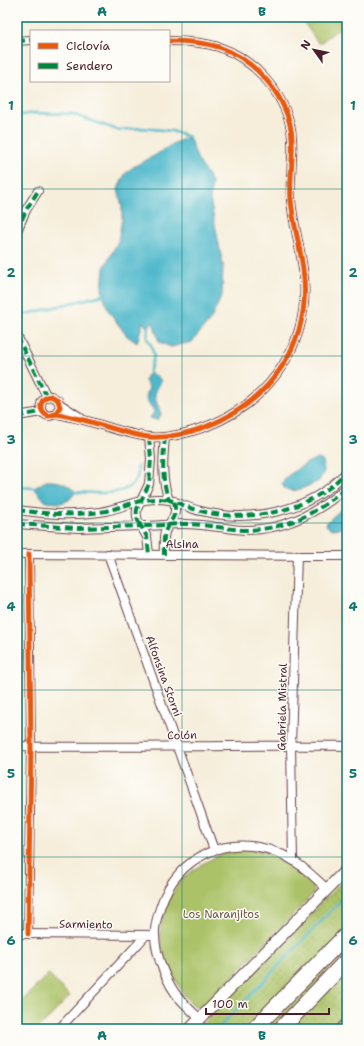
<svg xmlns="http://www.w3.org/2000/svg" width="364" height="1046" viewBox="0 0 364 1046" font-family="'Shantell Sans',sans-serif">
  <style>
    .grass { fill: url(#grass-dots); stroke: #7a7049 }
    .park { fill: #abc267; stroke: #7a7049 }
    .water { fill: #4db8cb; stroke: #4c6c7b }
    .lines { fill: none; stroke-linecap: round; stroke-linejoin: round }
    .stream { stroke: #4db8cb; stroke-width: 2.5 }
    .minor-casing { stroke: #643e45; stroke-width: 10 }
    .tertiary-casing { stroke: #643e45; stroke-width: 13 }
    .motorway-casing { stroke: #643e45; stroke-width: 17 }
    .minor { stroke: #fff; stroke-width: 8 }
    .tertiary { stroke: #fff; stroke-width: 11 }
    .motorway { stroke: #fff; stroke-width: 15 }
    .quiet { stroke: #00873e; stroke-width: 4; stroke-dasharray: 8 4; stroke-linecap: butt }
    .cycleway-casing { stroke: #fdfcf7; stroke-width: 8 }
    .cycleway { stroke: #e8590c; stroke-width: 5 }
    .grid { fill: none; stroke: #0f766e; stroke-width: 1; stroke-opacity: 0.55 }
    .labels { text-anchor: middle; stroke-width: 3; stroke-linejoin: round; paint-order: stroke }
    .street-label { font-size: 11px; fill: #4a1f2b; stroke: #fdfcf7 }
    .park-label { font-size: 11px; fill: #6c5840; stroke: #fdfcf7 }
    .neatline { fill: none; stroke: #0f766e; stroke-width: 1.5 }
    .grid-label { font-size: 13px; text-anchor: middle; font-weight: bold; fill: #0f766e }
  </style>
  <defs>
    <pattern id="grass-dots" width="8" height="8" patternUnits="userSpaceOnUse"><rect width="8" height="8" fill="#abc267"/><path d="M2 2h.1M6 6h.1" fill="none" stroke="#95a65a" stroke-width="1.8" stroke-linecap="round"/></pattern>
  </defs>
  <rect width="100%" height="100%" fill="#fdfcf7"/>
  <filter id="ink" filterUnits="userSpaceOnUse"><feTurbulence type="fractalNoise" baseFrequency=".025" numOctaves="2"/><feDisplacementMap in="SourceGraphic" scale="8" xChannelSelector="R" yChannelSelector="G"/><feConvolveMatrix kernelMatrix="1 2 1 2 8 2 1 2 1" color-interpolation-filters="sRGB"/></filter>
  <filter id="wash" filterUnits="userSpaceOnUse"><feTurbulence type="fractalNoise" baseFrequency=".012" numOctaves="4" result="noise"/><feDisplacementMap in="SourceGraphic" scale="16" xChannelSelector="R" yChannelSelector="G"/><feGaussianBlur stdDeviation="0.9" result="paint"/><feColorMatrix in="noise" values="0 0 0 0 0 0 0 0 0 0 0 0 0 0 0 0 0 1.4 0 .05"/><feComposite in="paint" operator="in"/></filter>
  <g filter="url(#wash)">
    <rect width="100%" height="100%" fill="#f6eedb"/>
    <path class="grass" d="M347,876V1016L334,1029H198Z"/>
    <path class="park" d="M300,17H347V22L319,44Z
      M247,849L267,853L290,864L312,880L314,893L202,1008C189,1006 185,995 178,984C172,975 161,950 160,939C158,923 172,888 184,878C193,869 211,858 223,854C230,851 239,851 247,849Z
      M48,974L70,996L38,1029H25L17,1021V1006Z"/>
    <path class="water" d="M189,137L198,160L212,182L210,199L223,265L222,295L211,319L192,342L171,347L159,342L153,322L148,329L143,322L137,343L126,335L108,310L102,290L104,268L118,241L122,219V206L118,189L125,174L133,167L154,156L174,143Z
      M149,373L157,376L161,380C160,386 155,390 155,396C155,401 160,408 161,415L157,420L150,418L154,412C150,401 142,404 149,388L145,381L146,376Z
      M317,458L323,461L324,471L319,481L301,489L292,491L284,488L282,483C291,471 303,465 317,458Z
      M46,481C60,481 65,482 76,492L69,500L61,503L46,502L34,488Z
      M347,504V528L330,529L326,525L327,522Z"/>
    <g class="lines">
      <path class="stream" d="M17,116L33,113L72,114L118,130L142,128L172,131L189,137
        M19,316L103,295
        M148,329L147,339L151,345L154,356L149,373
        M17,487L34,488
        M76,492C94,492 126,499 137,478C138,475 138,470 138,466
        M218,1029L347,894"/>
    </g>
  </g>
  <g filter="url(#ink)">
    <g class="lines">
      <g class="minor-casing">
        <path id="minor" d="M17,41L31,40
          M17,231L26,210L38,191
          M17,336L47,397
          M60,404L80,417
          M55,414L60,407L58,400L51,396C39,397 37,411 48,416C50,416 53,415 55,414C60,414 66,416 71,417C97,422 123,434 149,437C167,439 188,433 205,427C271,402 313,341 303,269C300,246 293,223 291,200C289,176 295,153 291,129C284,93 254,59 219,47C202,42 186,41 169,41
          M17,416L42,412
          M149,437L151,459L149,484L137,509C136,516 137,521 141,526C156,526 170,524 184,524C205,524 225,529 245,530C285,530 318,513 347,487
          M165,437C163,459 161,479 169,500C180,503 190,509 201,511C243,522 294,514 329,488C335,483 341,477 347,472
          M17,510C47,514 70,516 100,512C125,508 144,495 169,500
          M17,524L78,528L141,526L147,537L149,554
          M17,554L347,556
          M108,554L214,850
          M164,555C164,547 163,539 165,532C170,518 178,519 174,501
          M17,746C127,749 237,744 347,746
          M293,860L291,745L297,555
          M17,934L155,935
          M28,934L31,747L29,554
          M199,1018C193,1012 186,1006 180,999C167,985 155,954 155,935C154,925 158,914 161,905C178,856 227,834 276,852C296,859 312,875 327,889
          M59,1029L138,944L145,936"/>
      </g>
      <g class="tertiary-casing">
        <path id="tertiary" d="M190,1029L347,869
          M342,1029L347,1024"/>
      </g>
      <g class="motorway-casing">
        <path id="motorway" d="M254,1029L347,934
          M281,1029L347,960"/>
      </g>
      <use href="#minor" class="minor"/>
      <use href="#tertiary" class="tertiary"/>
      <use href="#motorway" class="motorway"/>
      <path class="quiet" d="M17,41L31,40
        M17,231L26,210L38,191
        M17,336L47,397
        M17,416L42,412
        M149,437L151,459L149,484L137,509C136,516 137,521 141,526C156,526 170,524 184,524C205,524 225,529 245,530C285,530 318,513 347,487
        M165,437C163,459 161,479 169,500C180,503 190,509 201,511C243,522 294,514 329,488C335,483 341,477 347,472
        M17,510C47,514 70,516 100,512C125,508 144,495 169,500
        M17,524L78,528L141,526L147,537L149,554
        M164,555C164,547 163,539 165,532C170,518 178,519 174,501"/>
      <g class="cycleway-casing">
        <path id="cycleway" d="M55,414L60,407L58,400L51,396C39,397 37,411 48,416C50,416 53,415 55,414C60,414 66,416 71,417C97,422 123,434 149,437C167,439 188,433 205,427C271,402 313,341 303,269C300,246 293,223 291,200C289,176 295,153 291,129C284,93 254,59 219,47C202,42 186,41 169,41
          M28,934L31,747L29,554"/>
      </g>
      <use href="#cycleway" class="cycleway"/>
    </g>
  </g>
  <path class="grid" d="M182,17V1029M17,189H347M17,356H347M17,523H347M17,690H347M17,857H347"/>
  <g class="labels">
    <g class="street-label">
      <text x="182" y="548">Alsina</text>
      <text transform="translate(164 676) rotate(70)" y="4">Alfonsina Storni</text>
      <text transform="translate(282 707) rotate(-89)" y="4">Gabriela Mistral</text>
      <text transform="translate(182 735) rotate(-1)" y="4">Colón</text>
      <text transform="translate(86 924) rotate(1)" y="4">Sarmiento</text>
    </g>
    <g class="park-label">
      <text x="221" y="918">Los Naranjitos</text>
    </g>
  </g>
  <rect width="364" height="1046" fill="none" stroke="#fdfcf7" stroke-width="44"/>
  <rect x="30" y="30" width="140" height="52" fill="#fdfcf7" stroke="#b5a4a5"/>
  <rect x="38" y="43" width="20" height="6" fill="#e8590c" stroke="#b5a4a5"/>
  <text x="66" y="50" font-size="12" fill="#4a1f2b">Ciclovía</text>
  <rect x="38" y="63" width="20" height="6" fill="#00873e" stroke="#b5a4a5"/>
  <text x="66" y="70" font-size="12" fill="#4a1f2b">Sendero</text>
  <g transform="translate(314 50) rotate(303)" stroke="#fdfcf7" stroke-width="3" paint-order="stroke">
  <path d="M0-3L7 15L0 10L-7 15Z" fill="#4a1f2b"/>
  <text y="-6" font-size="11" font-weight="bold" text-anchor="middle" fill="#4a1f2b">N</text>
  </g>
  <path d="M206 1008v6h123v-6" fill="none" stroke="#4a1f2b" stroke-width="2"/>
  <text x="212" y="1008" font-size="12" fill="#4a1f2b" stroke="#fdfcf7" stroke-width="3" paint-order="stroke">100 m</text>
  <rect x="22" y="22" width="320" height="1002" class="neatline"/>
  <g class="grid-label">
    <text x="102" y="16">A</text>
    <text x="262" y="16">B</text>
    <text x="11" y="110">1</text>
    <text x="353" y="110">1</text>
    <text x="11" y="277">2</text>
    <text x="353" y="277">2</text>
    <text x="11" y="444">3</text>
    <text x="353" y="444">3</text>
    <text x="11" y="611">4</text>
    <text x="353" y="611">4</text>
    <text x="11" y="778">5</text>
    <text x="353" y="778">5</text>
    <text x="11" y="945">6</text>
    <text x="353" y="945">6</text>
    <text x="102" y="1040">A</text>
    <text x="262" y="1040">B</text>
  </g>
</svg>
